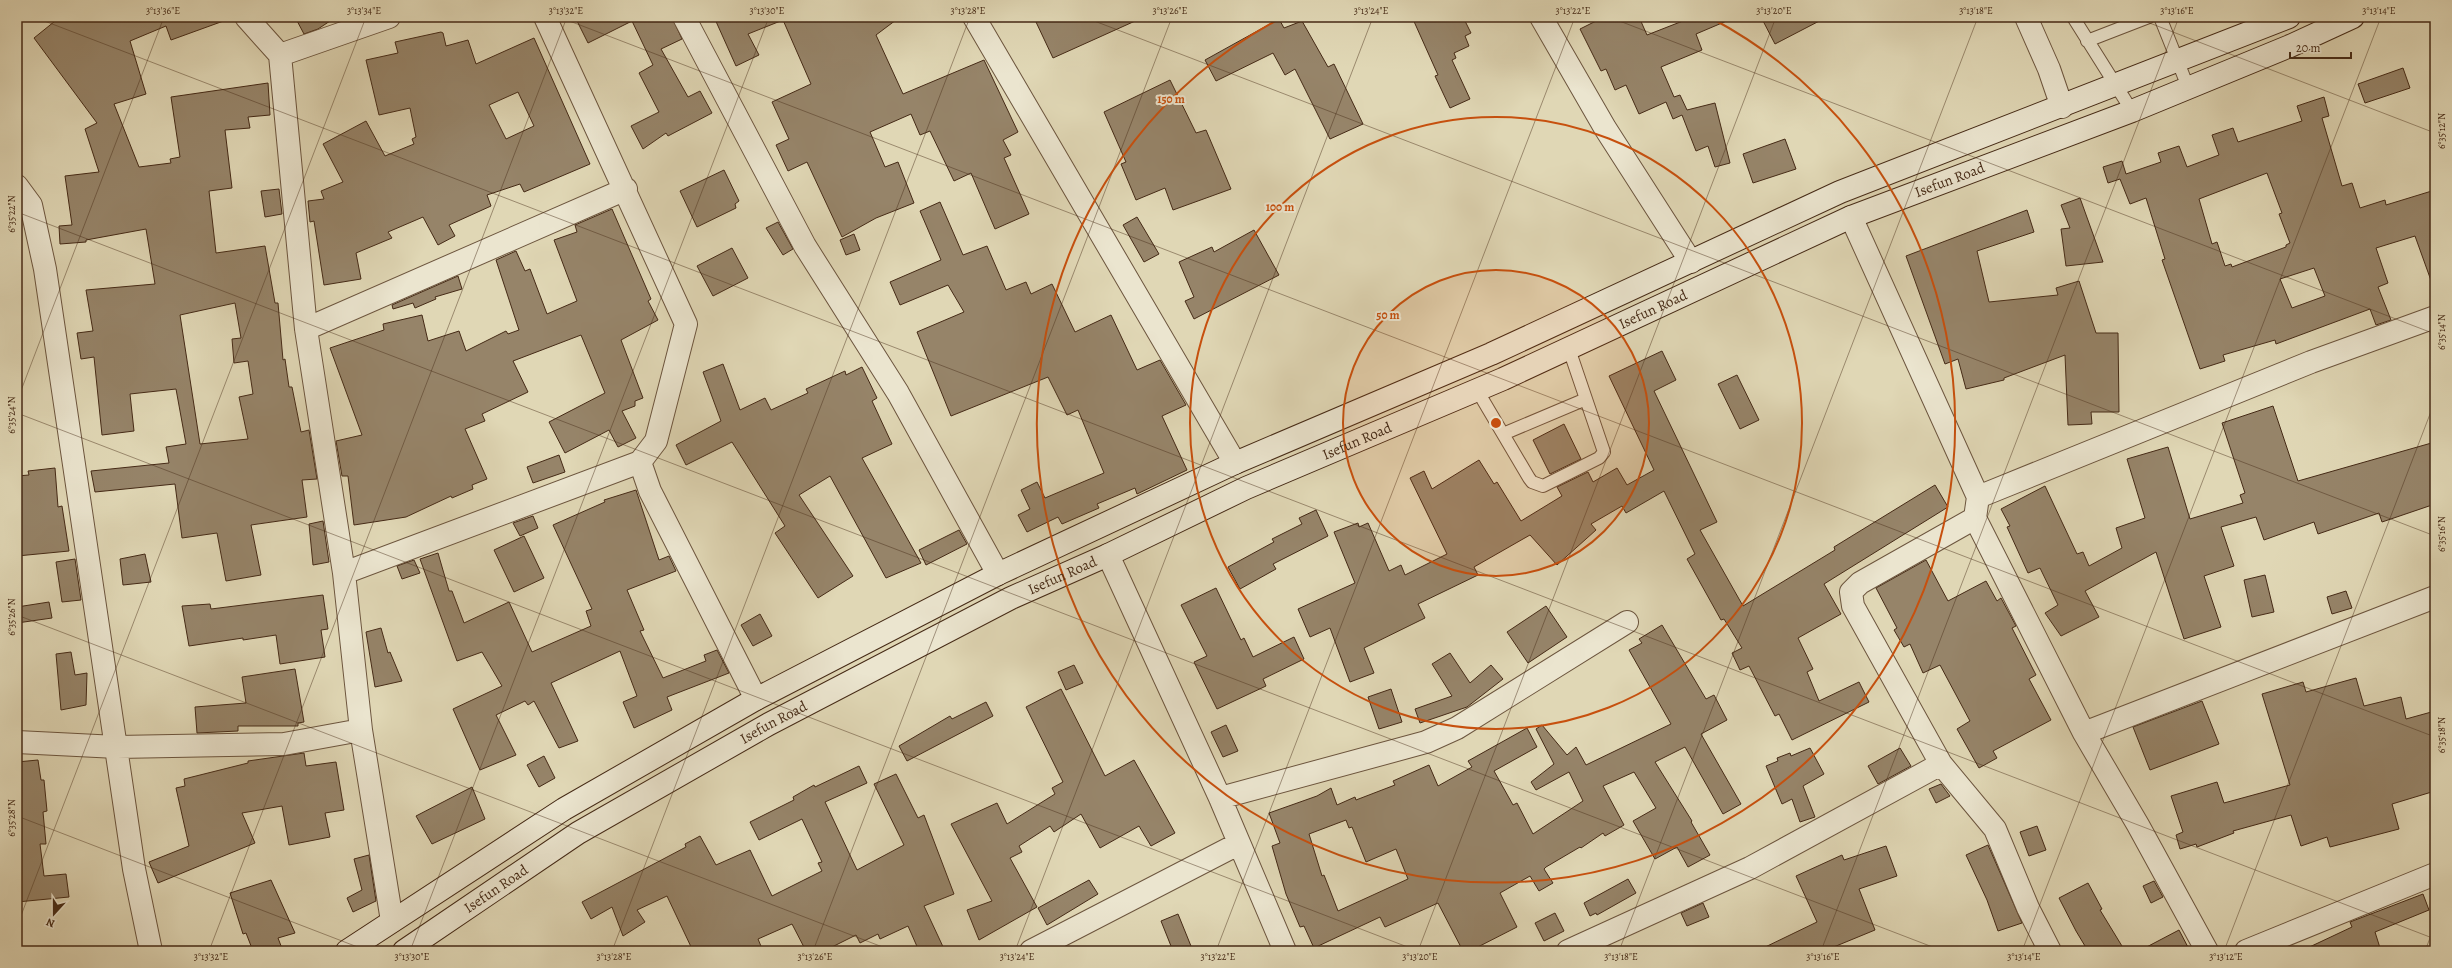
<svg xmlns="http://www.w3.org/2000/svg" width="2452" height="968" viewBox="0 0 2452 968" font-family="Alegreya,serif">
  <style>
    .building { fill: #968469; stroke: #452a16; fill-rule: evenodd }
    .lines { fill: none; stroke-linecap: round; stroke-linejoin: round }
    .lane-casing { stroke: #6c553e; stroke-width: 14 }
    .street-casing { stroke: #6c553e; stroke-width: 24 }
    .secondary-casing { stroke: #452a16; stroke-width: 24 }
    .lane { stroke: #ebe5cf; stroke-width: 12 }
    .street { stroke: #ebe5cf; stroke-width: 22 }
    .secondary { stroke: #ebe5cf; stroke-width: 22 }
    .ticks { fill: none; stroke: #452a16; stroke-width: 1; stroke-opacity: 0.45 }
    .ring { fill: none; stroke: #c7500e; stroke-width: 2 }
    .labels { text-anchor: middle; stroke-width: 4; stroke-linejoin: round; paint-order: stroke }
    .street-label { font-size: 15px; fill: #452a16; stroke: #ebe5cf }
    .centre { fill: #c7500e; stroke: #ebe5cf; stroke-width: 2 }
    .ring-label { font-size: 12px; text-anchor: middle; font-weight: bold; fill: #c7500e; stroke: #ebe5cf; stroke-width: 4; stroke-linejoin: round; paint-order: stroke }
    .neatline { fill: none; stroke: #452a16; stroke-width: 1.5 }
    .ticks-label { font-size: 10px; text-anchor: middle; fill: #452a16 }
  </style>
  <rect width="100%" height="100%" fill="#e0d7b5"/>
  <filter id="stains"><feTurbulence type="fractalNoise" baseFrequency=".005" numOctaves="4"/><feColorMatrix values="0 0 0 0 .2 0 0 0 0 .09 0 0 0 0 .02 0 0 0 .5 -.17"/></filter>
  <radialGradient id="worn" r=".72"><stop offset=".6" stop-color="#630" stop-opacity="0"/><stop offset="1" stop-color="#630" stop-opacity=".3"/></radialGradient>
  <path class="building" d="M60,17H229V19L171,40L166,26L130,41L146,94L114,104L139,167L171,163L170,159L180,157L171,97L268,83L270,115L248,117L250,128L225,130L232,188L209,191L216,253L265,246L275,303H278L283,360L285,359L289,387H292L301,432L309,430L317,479L302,480L307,517L251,525L261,575L226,581L217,533L182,538L175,484L95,492L91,471L169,463L166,447L186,444L176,389L130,394L134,431L102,435L94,357L81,359L77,333L93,331L86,290L155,284L146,229L86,240V242L60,244L59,226L72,225L65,176L99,172L85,129L97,123L34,38ZM235,303L241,338L232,339L234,363L248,361L253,394L239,397L248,439L200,444L180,315Z
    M295,17H336L318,29L304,34Z
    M575,17H672L682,39L661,49L688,97L700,91L712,113L668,136L666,133L643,149L631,126L659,112L639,73L653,65L632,21L588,43Z
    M714,17H900L876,35L903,94L984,60L1018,132L1003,140L1011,155L1004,158L1029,214L995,229L971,173L954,181L930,131L920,135L911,114L870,132L885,167L898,162L914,203L876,218L842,237L807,162L788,171L776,145L789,139L772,102L811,84L783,20L748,34L759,55L736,66Z
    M1046,17H1144L1053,58L1036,22Z
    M1412,17H1463L1471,33L1465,36L1469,46L1454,53L1456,58L1452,60L1470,99L1450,108L1435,76L1438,75Z
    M1604,17H1639L1647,35L1693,17H1736L1696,34L1702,50L1661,67L1674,97L1680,95L1687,110L1715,103L1730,163L1715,167L1708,146L1696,151L1682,115L1673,119L1666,102L1639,114L1626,85L1615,90L1606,69L1601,71L1580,29Z
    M1761,17H1827L1775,44Z
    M1279,19L1284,28L1302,21L1328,67L1334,64L1363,124L1330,139L1295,69L1285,75L1273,53L1216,81L1205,60Z
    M441,32L443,33L446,46L468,40L476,64L534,38L590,164L524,192L520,184L487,195L491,206L449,225L455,236L438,245L423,217L388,232L392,238L356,253L361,279L324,285L314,221L310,222L308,201L324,199L321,191L343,182L323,144L366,121L385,156L414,144L412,139L416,137L410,108L379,115L366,60L398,53L395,42ZM518,92L534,126L506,139L489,105Z
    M2403,68L2410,88L2365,103L2358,84Z
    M1170,80L1196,133L1206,130L1231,189L1173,210L1165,188L1136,200L1121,164L1126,162L1104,112Z
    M2324,97L2329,116L2322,118L2342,186L2352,183L2360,208L2385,200L2386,205L2435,190V285L2433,286L2415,236L2376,248L2388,283L2378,287L2391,320L2376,325L2370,309L2276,344L2275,340L2223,355L2225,361L2200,369L2162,260L2165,259L2146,198L2130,204L2120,179L2108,183L2103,167L2122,161L2126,174L2161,162L2158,153L2179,146L2187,167L2219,155L2212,135L2233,128L2238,142L2302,121L2297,106ZM2267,173L2282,213L2279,214L2290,243L2286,245V247L2232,267L2231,264L2225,266L2217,242L2212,244L2199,199ZM2314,268L2325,296L2292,308L2280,279Z
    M1785,139L1796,169L1753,183L1743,154Z
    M724,170L739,201L735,204L736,208L697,227L680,191Z
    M279,189L282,214L265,217L261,191Z
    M2080,198L2103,262L2066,266L2061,229L2070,228L2061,205Z
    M940,202L963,255L987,246L1006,290L1026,282L1031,294L1052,284L1075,332L1111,315L1137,370L1160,360L1186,405L1162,416L1187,470L1137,494L1135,488L1097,504L1099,508L1062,524L1058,517L1027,532L1018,515L1030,509L1021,490L1037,482L1045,498L1104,473L1078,410L1067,415L1048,377L951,416L917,332L964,312L948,285L900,305L890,282L941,260L920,211Z
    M612,209L651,299L648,301L658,320L621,340L643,398L635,401V406L622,411L636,438L618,447L609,430L565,453L549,422L605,393L581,335L513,361L528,392L482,414L485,421L465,429L487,479L472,485L473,489L452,498L451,496L406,517L354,525L348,476H342L336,441L362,435L330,348L384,330L383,324L422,315L428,341L459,331L466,351L506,331L508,334L519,330L496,260L516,251L525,271L530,269L547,314L577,301L554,240L577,232L575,225Z
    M2027,210L2034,232L1977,251L1989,302L2058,295L2056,288L2079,281L2096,333H2118L2119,412H2091L2092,424L2068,425L2065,355L2004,378V380L1966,389L1958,359L1945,364L1906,256Z
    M1137,217L1159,254L1144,262L1123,225Z
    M778,222L793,249L783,255L766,228Z
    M1254,230L1279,275L1194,319L1185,301L1194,297L1179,262L1212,247L1214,252Z
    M854,234L860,250L846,255L840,240Z
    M732,248L748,278L713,296L697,266Z
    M458,276L462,289L435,297L436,299L415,308L413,303L393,309L392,305Z
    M1662,351L1676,380L1654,391L1717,522L1700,530L1743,606L1835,550L1834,547L1935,485L1948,507L1824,584L1841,614L1798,638L1813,669L1807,672L1819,701L1859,682L1869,702L1792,740L1779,714L1775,716L1749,666L1740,670L1732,653L1742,648L1724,619L1721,620L1687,559L1695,554L1664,491L1626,513L1622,506L1591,524L1596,530L1557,565L1530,535L1474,567L1478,575L1418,604L1425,618L1364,648L1374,673L1350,682L1330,628L1310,637L1298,609L1355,583L1334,532L1358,523L1359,527L1368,523L1389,571L1401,565L1405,575L1447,554L1410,478L1424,471L1432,489L1479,460L1494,484L1497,482L1521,521L1562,496L1557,487L1588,472L1593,482L1617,468L1627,485L1654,470L1609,376Z
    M723,364L740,410L765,398L771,410L808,393L806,389L845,371L846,375L862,367L877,398L872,401L892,444L862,458L921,563L886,578L830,476L799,495L853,576L818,598L775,533L785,526L732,442L686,465L676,445L721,421L703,372Z
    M1737,375L1759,420L1740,429L1718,384Z
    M2273,406L2298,481L2435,442V504L2382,522L2379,513L2318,534L2314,522L2264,540L2256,517L2221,527L2234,566L2204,576L2221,627L2184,639L2156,552L2085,591L2099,617L2061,636L2045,613L2058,605L2040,568L2028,573L2007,527L2010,526L2001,509L2045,486L2077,554L2083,552L2089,566L2122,548L2116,528L2145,518L2127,459L2168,447L2190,519L2243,503L2240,495L2245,493L2222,423Z
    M1564,424L1581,459L1550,474L1533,440Z
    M559,455L565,472L533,483L527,467Z
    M55,468L58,507L62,506L69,551L17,556V476L29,475L28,471Z
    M636,490L659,560L669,556L676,571L627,590L644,630L640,631L663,678L706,661L704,655L717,650L729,673L667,697L672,710L634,728L623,702L637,696L620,651L551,683L578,741L559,748L534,701L528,705L525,701L496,715L516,755L480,770L453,709L502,686L482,652L457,661L420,559L438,553L449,591H452L464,623L509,602L532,652L591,626L586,611L592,609L553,525L605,502L604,500Z
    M1316,510L1328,536L1273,564L1276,569L1240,589L1228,567L1274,542L1272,539L1302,524L1299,518Z
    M533,516L538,528L520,536L513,523Z
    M323,521L329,562L313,565L309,524Z
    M959,530L967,544L926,565L919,550Z
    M524,536L544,578L514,592L494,550Z
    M145,554L151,582L123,585L120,559Z
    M75,559L81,600L62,602L56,562Z
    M414,560L420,573L402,579L397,566Z
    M1926,560L1948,601L1986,581L1997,601L2001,598L2016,626L2012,628L2036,675L2029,679L2051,720L1993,751L1997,758L1979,768L1957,729L1970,721L1940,665L1923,673L1910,644L1904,647L1894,630L1897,628L1876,588Z
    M2265,575L2274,612L2252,617L2244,580Z
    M1216,588L1241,640L1244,638L1253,657L1294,637L1304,659L1263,679L1266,686L1217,709L1194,662L1207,656L1181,605Z
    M2346,591L2352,608L2332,614L2327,597Z
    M323,595L328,629L321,630L325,657L280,664L276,635L243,640V638L189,646L182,606L210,604L211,609Z
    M49,602L52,618L17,623V607Z
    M1546,606L1567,637L1528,663L1507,632Z
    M760,614L772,636L753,646L741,625Z
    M1662,625L1706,699L1714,695L1727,720L1701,734L1741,804L1723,814L1685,747L1655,762L1692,821L1691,822L1710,855L1688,867L1677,847L1655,859L1633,821L1656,808L1634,772L1603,786L1624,825L1605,836L1603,833L1581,848L1580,847L1546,867L1544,869L1553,883L1539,891L1530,876L1500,893L1517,927L1470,951H1463L1438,903L1385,927L1380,917L1314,948L1304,926L1300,927L1286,894L1272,846L1280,843L1269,813L1317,796L1331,788L1337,805L1355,797L1356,800L1395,785L1393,781L1429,765L1438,786L1472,767L1468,761L1527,728L1537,747L1494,771L1513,805L1517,803L1533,834L1583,801L1569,772L1536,790L1531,782L1554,764L1536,729L1542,725L1567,755L1576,747L1586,765L1671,724L1629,650L1642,643L1639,639ZM1346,820L1349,828L1352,827L1366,862L1396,849L1408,879L1338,911L1324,875L1322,876L1309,834Z
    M381,628L388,653L390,652L402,681L375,687L366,632Z
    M71,652L75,675L87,673L86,705L61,710L56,654Z
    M1450,653L1470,683L1491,665L1503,679L1467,707L1420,723L1415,709L1452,696L1432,664Z
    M1074,665L1083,683L1066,690L1058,672Z
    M295,669L304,722L298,723V726H238V731L197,733L195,707L246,703L242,677Z
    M2356,678L2364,706L2401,697L2406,719L2435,711V791L2392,804L2399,829L2330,847L2327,837L2301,846L2291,815L2233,831L2234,833L2197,847L2196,844L2180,849L2176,835L2183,832L2171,796L2217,782L2224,803L2290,785L2262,694L2303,682L2306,692Z
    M1061,689L1105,776L1134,760L1175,833L1151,846L1139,826L1100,848L1081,814L1054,832L1050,826L1019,846L1022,852L1010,858L1037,907L979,940L967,910L992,901L951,824L997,803L1007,824L1055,794L1052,788L1063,782L1026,707Z
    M1391,689L1402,722L1379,729L1368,697Z
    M2202,701L2219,744L2150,770L2133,727Z
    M986,702L993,716L907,761L899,746L950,716L952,719Z
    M1226,725L1238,751L1223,757L1211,732Z
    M1810,748L1824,774L1803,786L1815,817L1800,822L1792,799L1782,804L1766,766L1778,761L1777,758L1790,753L1791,756Z
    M1900,748L1911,766L1878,784L1868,766Z
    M304,753L306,766L336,762L344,810L325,813L330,837L289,845L282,806L242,813L255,843L158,883L149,862L189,846L176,788L185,786L184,779L248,763V761Z
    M544,756L555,778L539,787L527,765Z
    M38,760L41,780H44L47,811L43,812L46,844H40L44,876L66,874L69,897L17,902V762Z
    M859,766L867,783L825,802L857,870L904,845L874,784L896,774L918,818L924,815L954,894L924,906L945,951H919L908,926L880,939L878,934L860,943L856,935L824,951H806L792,924L758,939L763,951H693L667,896L637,910L645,922L623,936L612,907L591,919L582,902L686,847L685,844L700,836L716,865L750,850L772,896L822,871L818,863L822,862L802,819L759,840L750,822L794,800L793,797L814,785L815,787Z
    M1941,784L1950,796L1936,803L1929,789Z
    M472,787L485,819L432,844L416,816Z
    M2037,826L2046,850L2029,856L2020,832Z
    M1988,845L2022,923L1998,931L1987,900L1966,855Z
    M1886,846L1897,876L1859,889L1875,930L1824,951H1757L1817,922L1796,876L1842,855L1844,860Z
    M369,855L376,901L353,912L347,898L362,890L354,859Z
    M1628,879L1636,893L1597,915L1596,913L1590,916L1584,903Z
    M271,880L295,933L278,938L283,951H253L246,933L243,934L230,893Z
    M1089,880L1098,894L1047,925L1038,908Z
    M2154,881L2163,897L2151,903L2143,886Z
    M2088,883L2102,909L2100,910L2125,951H2088L2076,931L2059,898Z
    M2423,894L2429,910L2375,932L2381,951H2301L2352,927L2350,922Z
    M1703,903L1709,917L1687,926L1681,913Z
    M1555,913L1564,931L1544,941L1535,923Z
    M1178,914L1193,951H1173L1161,921Z
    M2179,930L2190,951H2139Z"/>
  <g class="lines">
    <g class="lane-casing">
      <path id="lane" d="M2073,17L2132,111
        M2160,17L2188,87
        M2087,41L2149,17
        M1477,390L1529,478L1532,482L1543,486L1599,458L1604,452L1569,349
        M1503,434L1586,399"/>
    </g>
    <g class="street-casing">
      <path id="street" d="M246,17L280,55L306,329L344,573L361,730L392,921
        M684,17L805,246L898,393L998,574
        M974,17L1235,463
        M1541,17L1605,128L1691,262
        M2026,17L2049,69L2062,107
        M280,55L389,17
        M17,186L31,205L45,269L134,869L151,951
        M1851,217L1978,497L1975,518L2084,733L2138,825L2207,951
        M306,329L626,189
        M640,462L650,491L756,699
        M1978,497L2311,362L2435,317
        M1975,518L1860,583L1851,592L1853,606L1941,764L1995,829L2028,908L2050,951
        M1108,555L1220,798L1285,951
        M344,573L640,462L656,441L686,324L545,17
        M2084,733L2435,597
        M17,742L117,747L284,744L361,730
        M1220,798L1426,742L1457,728L1627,622
        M1031,951L1238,844
        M1568,951L1750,868L1941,764
        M2246,951L2435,874"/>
    </g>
    <g class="secondary-casing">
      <g id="secondary">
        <path d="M347,951L564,809L756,699L998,574L1235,463L1491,354L1840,192L2289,17"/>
        <path id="s1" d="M404,951L578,833L769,724L1011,598L1108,555L1246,488L1503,379L1851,217L2132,111L2290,46L2353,17"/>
      </g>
    </g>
    <use href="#lane" class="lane"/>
    <use href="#street" class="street"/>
    <use href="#secondary" class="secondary"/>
  </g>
  <path class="ticks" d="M34,17L2435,939M559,17L2435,737M1084,17L2435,536M1609,17L2435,334M2134,17L2435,133M17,212L1943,951M17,401L164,17M17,413L1418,951M17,615L893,951M17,816L368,951M17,926L366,17M209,951L567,17M410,951L769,17M612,951L970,17M813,951L1172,17M1015,951L1373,17M1216,951L1575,17M1418,951L1776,17M1619,951L1978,17M1821,951L2179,17M2022,951L2381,17M2224,951L2435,401M2425,951L2435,925"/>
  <circle cx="1496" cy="423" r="153" fill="#c7500e" fill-opacity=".12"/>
  <g class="ring">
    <circle cx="1496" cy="423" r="153"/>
    <circle cx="1496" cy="423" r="306"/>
    <path d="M1711 18A459 459 0 1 1 1281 18"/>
  </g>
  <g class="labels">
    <g class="street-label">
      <text dy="5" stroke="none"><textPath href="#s1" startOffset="1731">Isefun Road</textPath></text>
      <text dy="5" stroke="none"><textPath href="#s1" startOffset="1407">Isefun Road</textPath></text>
      <text dy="5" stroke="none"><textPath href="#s1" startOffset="1083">Isefun Road</textPath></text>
      <text dy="5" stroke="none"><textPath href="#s1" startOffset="759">Isefun Road</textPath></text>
      <text dy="5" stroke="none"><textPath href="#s1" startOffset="435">Isefun Road</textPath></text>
      <text dy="5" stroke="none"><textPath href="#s1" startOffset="111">Isefun Road</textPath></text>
    </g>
  </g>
  <circle cx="1496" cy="423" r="6" class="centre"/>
  <g class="ring-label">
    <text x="1171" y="103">150 m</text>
    <text x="1280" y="211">100 m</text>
    <text x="1388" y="319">50 m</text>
  </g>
  <rect width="2452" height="968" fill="none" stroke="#e0d7b5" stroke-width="44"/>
  <g transform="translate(54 914) rotate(201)" stroke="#ebe5cf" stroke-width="3" paint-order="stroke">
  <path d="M0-3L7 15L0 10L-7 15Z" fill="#452a16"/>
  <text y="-6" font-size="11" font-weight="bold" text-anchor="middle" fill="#452a16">N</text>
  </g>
  <path d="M2290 52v6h61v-6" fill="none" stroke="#452a16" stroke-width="2"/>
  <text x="2296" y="52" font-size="12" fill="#452a16" stroke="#ebe5cf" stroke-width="3" paint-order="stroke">20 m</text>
  <rect x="22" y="22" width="2408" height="924" class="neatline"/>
  <g class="ticks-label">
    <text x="163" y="14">3°13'36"E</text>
    <text x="364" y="14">3°13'34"E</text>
    <text x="566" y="14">3°13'32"E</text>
    <text x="767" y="14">3°13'30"E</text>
    <text x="968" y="14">3°13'28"E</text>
    <text x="1170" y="14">3°13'26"E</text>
    <text x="1371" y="14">3°13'24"E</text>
    <text x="1573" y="14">3°13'22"E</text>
    <text x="1774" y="14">3°13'20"E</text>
    <text x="1976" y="14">3°13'18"E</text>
    <text x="2177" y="14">3°13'16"E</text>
    <text x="2379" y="14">3°13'14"E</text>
    <text transform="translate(2441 131) rotate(-90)" y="4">6°35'12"N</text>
    <text transform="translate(11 214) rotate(-90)" y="4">6°35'22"N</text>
    <text transform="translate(2441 332) rotate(-90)" y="4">6°35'14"N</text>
    <text transform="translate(11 415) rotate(-90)" y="4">6°35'24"N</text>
    <text transform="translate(2441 534) rotate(-90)" y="4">6°35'16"N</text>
    <text transform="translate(11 617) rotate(-90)" y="4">6°35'26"N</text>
    <text transform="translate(2441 735) rotate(-90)" y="4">6°35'18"N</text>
    <text transform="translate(11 818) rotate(-90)" y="4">6°35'28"N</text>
    <text x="211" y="960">3°13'32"E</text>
    <text x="412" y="960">3°13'30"E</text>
    <text x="614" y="960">3°13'28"E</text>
    <text x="815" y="960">3°13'26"E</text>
    <text x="1017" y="960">3°13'24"E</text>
    <text x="1218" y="960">3°13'22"E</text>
    <text x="1420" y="960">3°13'20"E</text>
    <text x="1621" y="960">3°13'18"E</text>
    <text x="1823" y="960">3°13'16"E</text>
    <text x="2024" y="960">3°13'14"E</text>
    <text x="2226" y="960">3°13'12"E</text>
  </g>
  <rect width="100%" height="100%" filter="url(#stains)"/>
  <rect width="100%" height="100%" fill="url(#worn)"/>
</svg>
